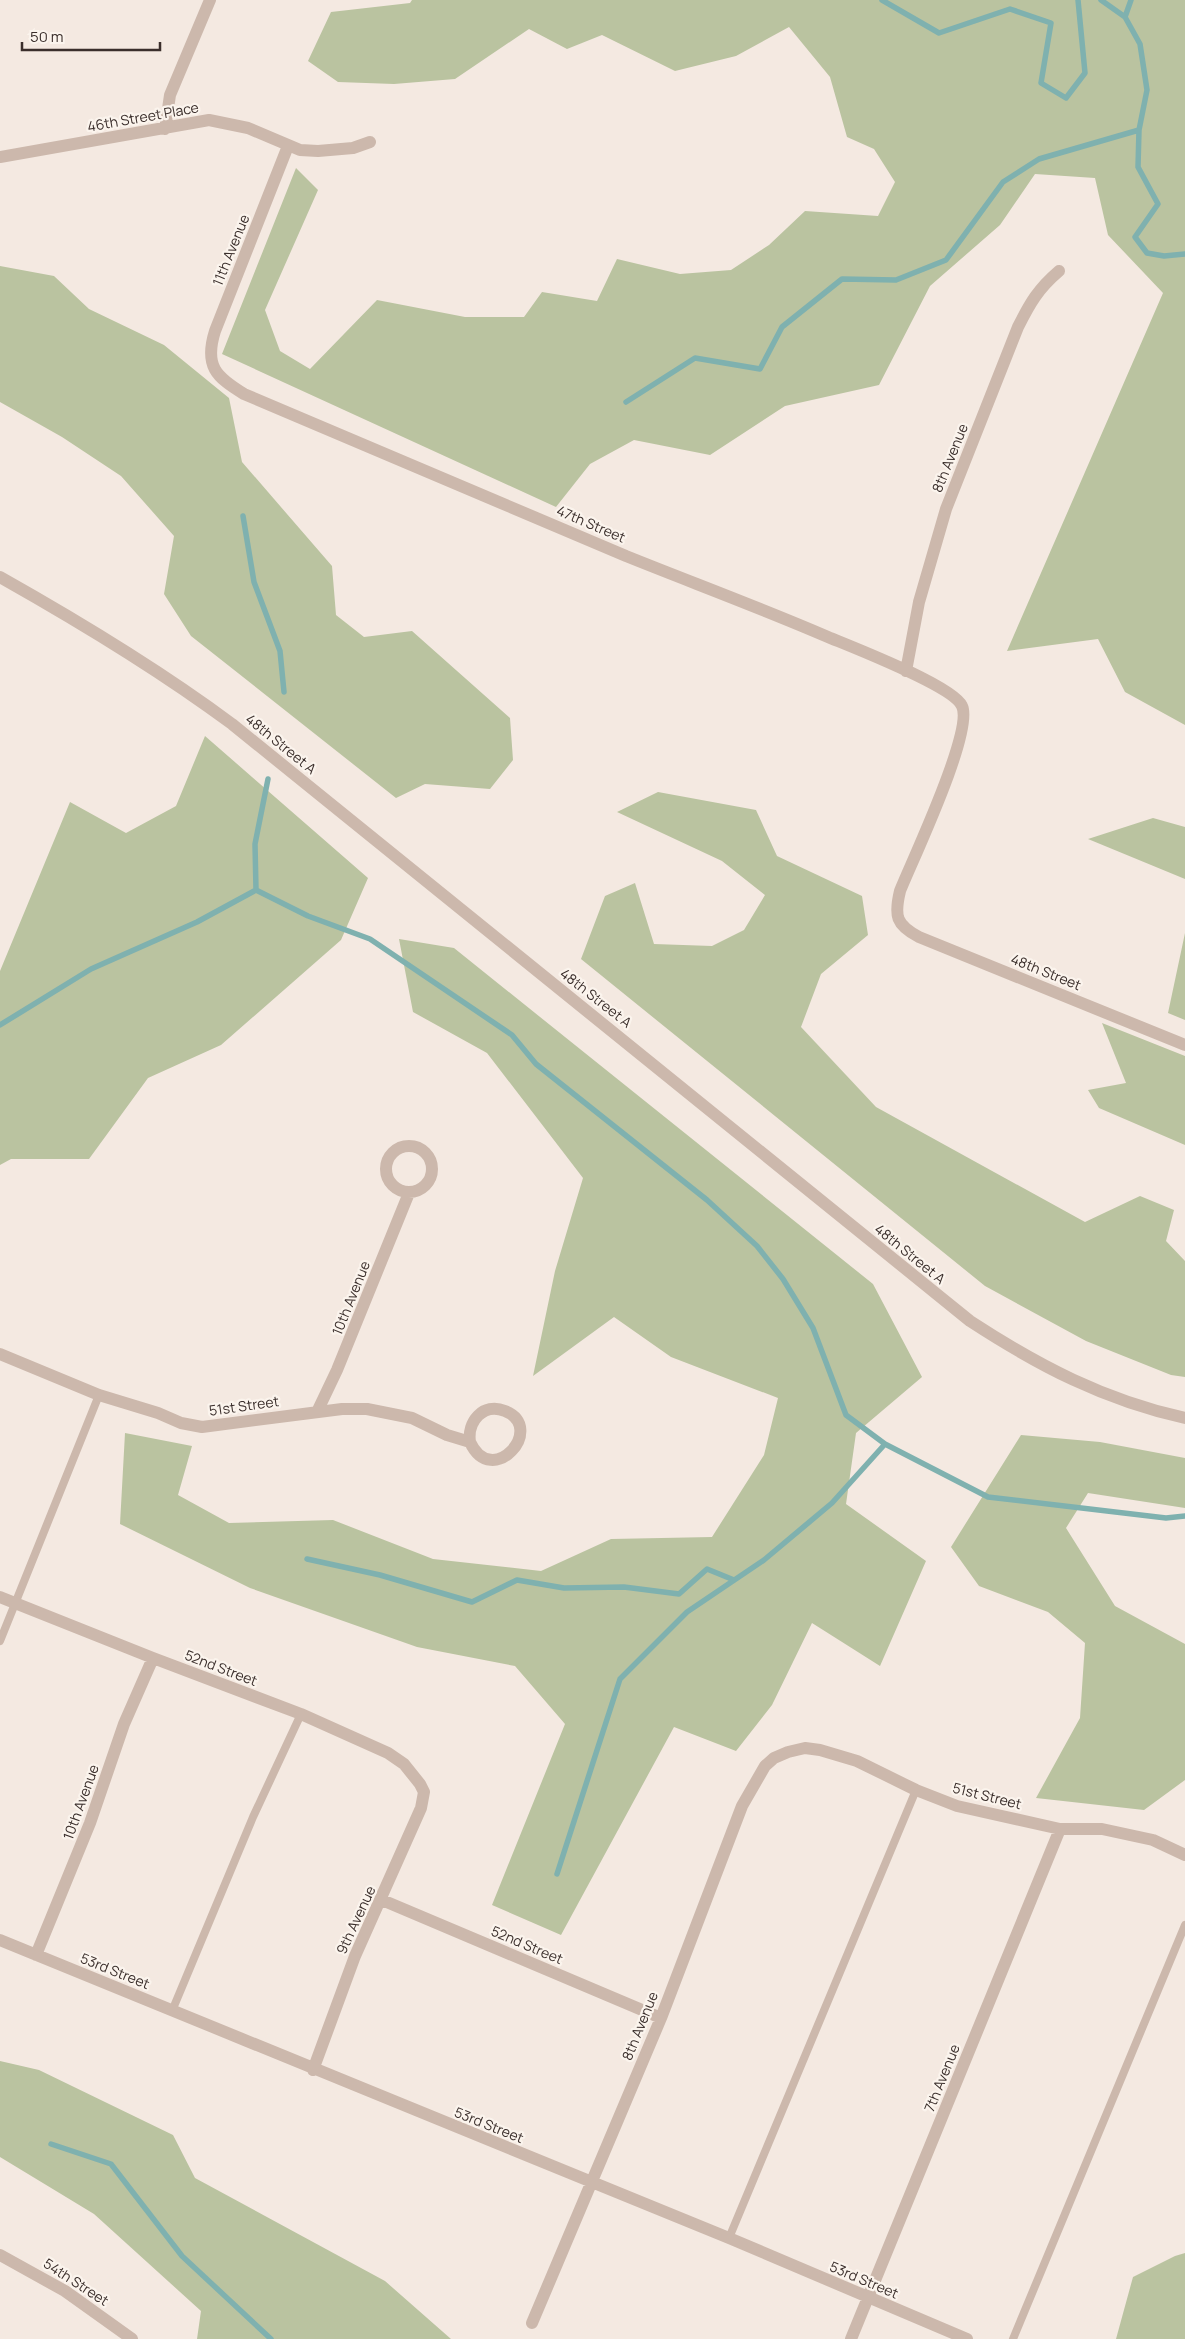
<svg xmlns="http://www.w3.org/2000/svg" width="1185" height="2339" viewBox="0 0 1185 2339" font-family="Manrope,sans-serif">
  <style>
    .green { fill: #bac3a0 }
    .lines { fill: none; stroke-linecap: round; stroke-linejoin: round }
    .stream { stroke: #7fb1af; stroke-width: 5.5 }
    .service { stroke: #ccb8ac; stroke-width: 8 }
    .minor { stroke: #ccb8ac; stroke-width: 12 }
    .tertiary { stroke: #ccb8ac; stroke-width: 12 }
    .labels { text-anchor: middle; stroke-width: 4.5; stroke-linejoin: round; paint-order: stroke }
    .street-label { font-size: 14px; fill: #3a2e2b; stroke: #fbf4ed }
  </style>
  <rect width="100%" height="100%" fill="#f4e9e1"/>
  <path class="green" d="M412,0H1185V725L1125,692L1098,639L1007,651L1163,293L1108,235L1095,178L1035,174L1000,225L930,286L879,385L785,406L710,455L634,440L590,464L556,507L222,354L296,168L318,190L265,310L280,351L310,369L377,300L465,317H524L542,292L597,301L617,259L680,274L731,270L769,245L805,211L878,216L895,182L874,149L847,137L830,77L789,27L736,56L675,71L602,35L567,49L529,29L455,79L394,84L338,82L308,61L331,12L410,3Z
    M0,266L54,276L89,309L164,345L229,398L242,462L332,566L336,615L364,637L412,631L510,718L513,760L490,789L425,784L396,798L191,636L164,594L174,536L121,476L62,437L0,402Z
    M205,736L368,878L341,940L221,1045L148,1078L89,1159H11L0,1165V971L70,802L126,833L176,806Z
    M658,792L756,810L777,856L862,896L868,935L821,974L801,1027L876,1107L1085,1222L1140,1196L1174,1210L1166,1241L1185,1261V1377L1171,1375L1086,1341L985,1286L581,959L605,896L635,883L654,944L712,946L744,930L765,895L722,861L617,812Z
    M1153,818L1185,827V879L1088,839Z
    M1185,933V1020L1168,1013Z
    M399,939L454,948L873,1284L922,1377L856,1433L846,1504L926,1561L880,1666L812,1623L772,1705L736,1751L674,1727L561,1935L492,1905L565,1724L515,1666L417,1647L250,1588L120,1524L125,1433L192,1446L178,1495L229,1523L333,1520L433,1559L541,1571L611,1539L712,1537L764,1455L778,1398L671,1357L614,1317L533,1376L555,1271L583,1178L487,1053L413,1012Z
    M1102,1023L1185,1056V1145L1099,1108L1088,1090L1126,1083Z
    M1021,1435L1100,1442L1185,1458V1508L1088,1493L1066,1528L1115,1606L1185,1644V1780L1144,1810L1036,1798L1080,1718L1085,1643L1048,1612L979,1586L951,1547Z
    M0,2061L39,2070L173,2135L195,2178L385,2281L451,2339H197L201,2311L94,2214L0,2157Z
    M1185,2253V2339H1116L1133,2277L1175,2256Z"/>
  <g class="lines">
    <path class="stream" d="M882,0L939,33L1010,9L1051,23L1041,83L1066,98L1085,73L1078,0
      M1101,0L1125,17L1140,44L1147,90L1139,130L1138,167L1158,204L1135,237L1147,253L1164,256L1185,254
      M1125,17L1131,0
      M626,402L695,358L760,369L782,327L842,279L896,280L946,260L1003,182L1039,159L1139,130
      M243,516L254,582L280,651L284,692
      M256,890L255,844L268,779
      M0,1025L91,969L197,922L256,890L308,916L370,939L512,1035L536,1064L707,1200L757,1246L783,1279L813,1328L846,1415L885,1444L988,1497L1166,1518L1185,1516
      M307,1559L380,1575L472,1602L517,1580L564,1588L624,1587L679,1594L707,1569L734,1580
      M557,1874L620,1679L687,1612L764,1560L832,1503L885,1444
      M51,2144L111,2164L182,2256L271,2339"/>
    <path class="service" d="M0,1641L99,1395
      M172,2011L253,1817L301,1714
      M729,2238L916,1790
      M1013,2339L1185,1925"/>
    <path class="minor" d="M165,129L170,95L210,0
      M288,146L215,331C204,366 216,377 244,394C372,448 499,502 626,556C693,583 761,608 828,637C852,647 953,686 962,706C974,731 912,861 900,891C894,916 896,925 919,937L1185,1045
      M0,157L209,120L248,128L300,150L318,151L353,148L370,142
      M906,671L919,602L946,509L1018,327C1030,303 1038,289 1059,271
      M386 1169a23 23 0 1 1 46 0a23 23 0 1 1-46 0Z
      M0,1354L99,1395L158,1413L181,1423L202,1427L342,1409H367L412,1418L447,1435L470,1442C492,1490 547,1428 505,1411C483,1402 467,1422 470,1442
      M317,1412L337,1370L409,1193
      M0,1597L153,1658L301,1714L388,1753L404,1764L420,1784L424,1792L421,1808L355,1956L313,2070
      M382,1900L661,2018
      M0,1940L729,2238L967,2339
      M36,1955L90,1823L124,1724L153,1658
      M0,2255L65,2291L132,2339
      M532,2323L661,2018L742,1806L765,1766L774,1758L788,1752L805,1748L820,1750L857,1761L916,1790L957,1806L1060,1829H1102L1153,1840L1185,1855
      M851,2339L1060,1829"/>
    <path class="tertiary" d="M0,577C80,622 158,669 232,724L970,1321C1039,1366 1104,1400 1185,1418"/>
  </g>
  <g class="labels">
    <g class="street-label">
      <text transform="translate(143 117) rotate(-10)" y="5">46th Street Place</text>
      <text transform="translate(231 250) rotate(-68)" y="5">11th Avenue</text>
      <text transform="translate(950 458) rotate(-68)" y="5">8th Avenue</text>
      <text transform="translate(591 524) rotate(23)" y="5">47th Street</text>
      <text transform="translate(281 744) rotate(39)" y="5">48th Street A</text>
      <text transform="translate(1046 972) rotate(22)" y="5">48th Street</text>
      <text transform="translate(596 998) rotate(38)" y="5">48th Street A</text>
      <text transform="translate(910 1254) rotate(39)" y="5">48th Street A</text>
      <text transform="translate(351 1298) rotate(-68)" y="5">10th Avenue</text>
      <text transform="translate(244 1406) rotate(-8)" y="5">51st Street</text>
      <text transform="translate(221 1668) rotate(21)" y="5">52nd Street</text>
      <text transform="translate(987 1796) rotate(14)" y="5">51st Street</text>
      <text transform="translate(81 1802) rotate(-70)" y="5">10th Avenue</text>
      <text transform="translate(356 1920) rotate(-65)" y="5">9th Avenue</text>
      <text transform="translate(527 1945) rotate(23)" y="5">52nd Street</text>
      <text transform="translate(115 1971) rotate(22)" y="5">53rd Street</text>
      <text transform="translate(640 2026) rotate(-68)" y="5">8th Avenue</text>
      <text transform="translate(942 2078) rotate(-68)" y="5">7th Avenue</text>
      <text transform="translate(489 2125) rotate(22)" y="5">53rd Street</text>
      <text transform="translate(864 2280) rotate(23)" y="5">53rd Street</text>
      <text transform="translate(76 2282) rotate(33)" y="5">54th Street</text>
    </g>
  </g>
  <path d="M22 42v8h138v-8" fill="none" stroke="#3a2e2b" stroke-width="2.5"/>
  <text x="30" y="42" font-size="15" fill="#3a2e2b" stroke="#fbf4ed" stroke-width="4" paint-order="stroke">50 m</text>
</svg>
